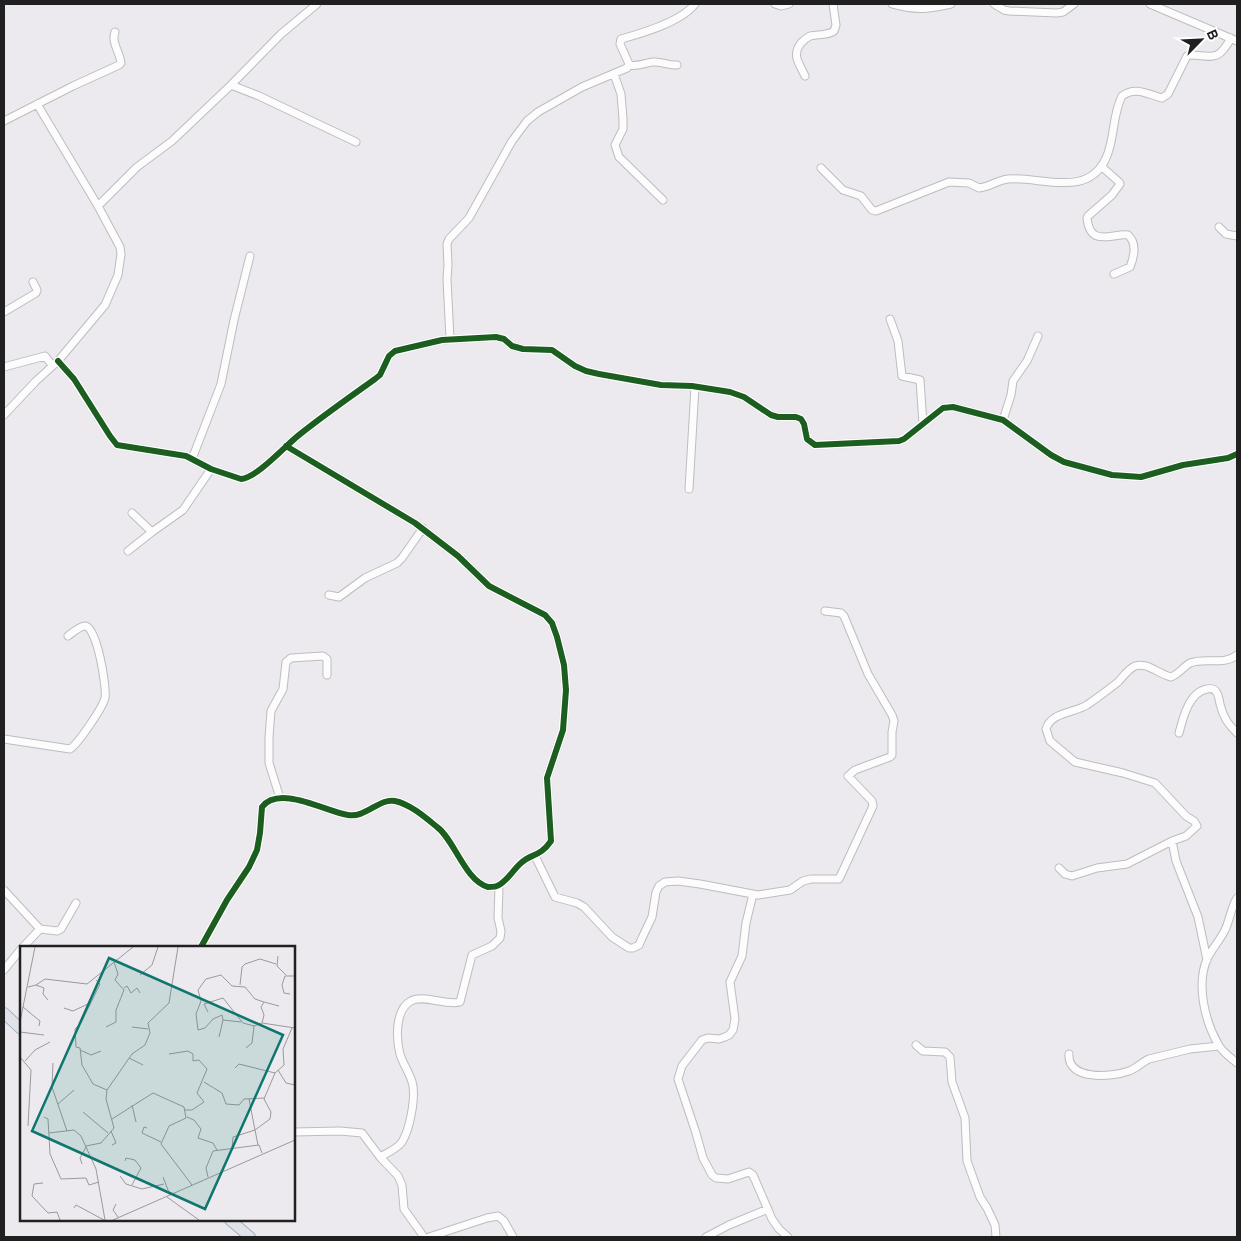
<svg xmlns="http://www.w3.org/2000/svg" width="1241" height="1241" viewBox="0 0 1241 1241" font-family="Overpass,sans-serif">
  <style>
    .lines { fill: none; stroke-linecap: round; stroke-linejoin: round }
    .minor-casing { stroke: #bdbcbe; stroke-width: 9 }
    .highway-casing { stroke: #a3b0c0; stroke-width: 12 }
    .minor { stroke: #fcfcfc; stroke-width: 7 }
    .highway { stroke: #e0e3ea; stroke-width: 10 }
    .cycleway-casing { stroke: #fff; stroke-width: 9 }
    .cycleway { stroke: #1b5e20; stroke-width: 6 }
    .inset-road { fill: none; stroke: #9a999c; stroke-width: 1 }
    .view { fill: #0f766e; fill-opacity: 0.15; stroke: #0f766e; stroke-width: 2.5 }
    .inset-edge { fill: none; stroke: #202020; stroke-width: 2.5 }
  </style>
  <rect width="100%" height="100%" fill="#eceaee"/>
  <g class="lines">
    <g class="minor-casing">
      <path id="minor" d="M775,4L781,6L789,4
        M892,4C916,11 928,9 951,4
        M994,4L1004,10L1009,11L1057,13L1063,12L1074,4
        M1150,4L1237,41
        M629,65C637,67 644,63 653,62C661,61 668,66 677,65
        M614,74L621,94L623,119V129L615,145L619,157L663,200
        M805,76C800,64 791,56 801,43C804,40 806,38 810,36C818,34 827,36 834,31L836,25L833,4
        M231,85L259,96L356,142
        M4,121L73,86L119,65L121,63C120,52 111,43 115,32
        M1101,166L1119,182L1120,184L1112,195L1088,216L1087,218C1090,248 1112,233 1128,235C1137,243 1134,257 1130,267L1114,274
        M821,168L843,190L861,196L872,210L876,211L949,182L969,183L979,188C989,187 998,180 1008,179C1040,176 1088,199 1106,158C1115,139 1112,115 1122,96C1135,86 1147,94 1162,98L1168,94L1187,56L1190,55C1213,56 1218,62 1231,38
        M98,206L137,167L172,141L231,85L281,34L317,4
        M1219,227L1226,234L1237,236
        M4,312L36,293L37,290L33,282
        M890,319L898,341L902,376L920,380L923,424
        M450,339L447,279L448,265L447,244L449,239L469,218L512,141L527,121L538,112L582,87L627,68L629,64L620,44L621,39C643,33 681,22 695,4
        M58,361L74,379L110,436L117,445L186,456L211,469L241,479C257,478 286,445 299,435C324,415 350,397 375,379L380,375L389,356L395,351L442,340L496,337L504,339L512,346L523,349L552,350L575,366L586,371L599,374L661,385L692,386L730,392L744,397L771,415L778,417H796L801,419L804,424L807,439L815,445L899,441L904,439L943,408L953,407L1003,420L1051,455L1064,462L1112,475L1141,477L1183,465L1228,458L1237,454
        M4,367L45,356L52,365
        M4,415L36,381L58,361L105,305L118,275L121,254L120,247L98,206L37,104
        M1003,420L1011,395L1013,381L1027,361L1038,336
        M192,459L221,384L234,320L250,256
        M689,489L695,387
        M132,513L152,532L183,510L211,469
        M128,551L152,532
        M329,595L339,597L365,578L397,563L402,558L423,528
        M1179,733C1183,718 1189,692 1207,689C1211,688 1215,689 1217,693C1219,696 1219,700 1220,704C1223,717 1228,724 1237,733
        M4,739L70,749C78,744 103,707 105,698C107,688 97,626 85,626C80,626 72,633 68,636
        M280,798L269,763V737L271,711L283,689L286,662L291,658L323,656L327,659V675
        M535,856L555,897L577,903L584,907L612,937L629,948H633L639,945L642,938L652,917L656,892L659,886L665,882L678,881L700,884L758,895L790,890L803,881L811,879H839L873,806L872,801L848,776L855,770L890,757L892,755V732L894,721L892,715L868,674L844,616L841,613L825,611
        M1059,868L1065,874L1072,876L1097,868L1127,864L1172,841
        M4,890L40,929
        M753,894L746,923L742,956L730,982L735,1019L733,1030L729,1035L725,1037L719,1039L708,1038L702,1040L682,1066L678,1079L696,1133L703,1158L712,1175L716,1178L728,1179L749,1172L753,1175L772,1219L779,1229L788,1237
        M1237,898C1231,908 1230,919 1225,930C1220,940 1212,949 1207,959C1196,985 1205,1021 1218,1044C1222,1052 1231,1058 1237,1063
        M23,947L40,929L57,931L61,929L76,903
        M201,947L227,900L249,867L257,850L260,833L262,807C279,784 327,812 348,815C366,818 379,798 395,801C410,804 426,818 437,827C454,839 465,881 488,887C492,887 496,887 499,885C508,880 513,870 521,863C532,853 540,857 551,841L547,778L563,730L566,690L564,665L557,637L552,623L545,615L489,586L458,556L415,523L286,446
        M1207,960L1198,917L1176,861L1172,841L1186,836L1197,826L1194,821L1186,816L1155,783L1123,773L1075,762L1050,741L1046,729C1051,712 1074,713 1087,705C1097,698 1108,690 1118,682C1123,677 1128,669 1135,666C1148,662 1158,674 1171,677C1179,674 1183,667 1190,663C1206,657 1223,666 1237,655
        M4,970L21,949
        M916,1045L923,1051L945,1052L950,1057L952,1082L965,1118L967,1161L980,1197L987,1208L995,1225L996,1237
        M1069,1054C1067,1081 1112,1077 1129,1071C1136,1069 1142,1062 1149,1059L1190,1049L1219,1046
        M294,1132L340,1131L362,1133L380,1157L398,1176L402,1185L404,1209L424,1237
        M380,1157C387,1153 397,1149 402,1142C410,1129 415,1100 413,1086C411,1074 403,1065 400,1054C396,1039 395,1009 411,1001C423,994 446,1006 460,1002L472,955L492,946L500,938L501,931L498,918L499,886
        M429,1237L487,1218L498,1216L504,1221L513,1237
        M706,1237L729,1225L768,1209"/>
    </g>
    <g class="highway-casing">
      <path id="highway" d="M4,1013L21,1029
        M230,1220L250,1237"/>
    </g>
    <use href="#minor" class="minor"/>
    <use href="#highway" class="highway"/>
    <g class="cycleway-casing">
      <path id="cycleway" d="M58,361L74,379L110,436L117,445L186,456L211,469L241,479C257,478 286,445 299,435C324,415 350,397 375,379L380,375L389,356L395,351L442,340L496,337L504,339L512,346L523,349L552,350L575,366L586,371L599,374L661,385L692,386L730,392L744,397L771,415L778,417H796L801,419L804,424L807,439L815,445L899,441L904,439L943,408L953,407L1003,420L1051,455L1064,462L1112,475L1141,477L1183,465L1228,458L1237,454
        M201,947L227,900L249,867L257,850L260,833L262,807C279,784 327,812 348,815C366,818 379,798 395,801C410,804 426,818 437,827C454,839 465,881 488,887C492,887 496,887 499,885C508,880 513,870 521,863C532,853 540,857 551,841L547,778L563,730L566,690L564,665L557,637L552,623L545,615L489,586L458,556L415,523L286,446"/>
    </g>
    <use href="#cycleway" class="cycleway"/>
  </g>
  <g transform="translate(20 946)">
    <rect width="275" height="275" fill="#eceaee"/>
    <path class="inset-road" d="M258,10L257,20L266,29M120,29L132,19L138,1M76,34L80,38L61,77L55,83L56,101L60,102L62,119L73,138L87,144M16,39L25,33L67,38L113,1M220,39L222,21L225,18L240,13L256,18M8,41L16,39L24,42L23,48L28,54M104,42L107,40L111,47L117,42L120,47M270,48L264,47L262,39L265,30H275M244,56L259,60M3,61L20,75L19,80M44,62L53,65L70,57M188,66L184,58L203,52L223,77L234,80L242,77L244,69L241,61L244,56L235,53L225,41L212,40L201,29L186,33L178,44L181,55L176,68L178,84L185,82L193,73L202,69L203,74L221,76M0,76L15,1M242,77L275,82M86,81L96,76V64L104,44L95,34L98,28L94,16M112,81L128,83M0,86L24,89M199,91L203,74M226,102L232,97L234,80M60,104L71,109L81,105M149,108L168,105L173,108V115L179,114L187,123L177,147L184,156L172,164H165M0,111L11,124L8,180M109,112L123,119M5,115L15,104L30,96M33,117L32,141L47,185M215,122L219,118L255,127M258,124L266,137L275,139M184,136L202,147L206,158L219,159L224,153L245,152M229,153L235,184M38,158L54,144M112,159L116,176M63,166L88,187M24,171L28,173L30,208L41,233L66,232L69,239L79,236M167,171L174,174L181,183L178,192L193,197L197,204M92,173L133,147L164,161L166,172L149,180L141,198L172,239M127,182L124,181L122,187L141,196M91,185L96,197L92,199M29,187L54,184L61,190L76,223L85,274M238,199L235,184L250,173L251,166L244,153L255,127L264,119L263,103L272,82M66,200L81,197L94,182L86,153L87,144L112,108L125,99L130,87L128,77L149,57L158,1M212,203L213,191L235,184M105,215L106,212L115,214L121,222L112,239M62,218L60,212L66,201M100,230L106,238L122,243L144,238M143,231L150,249M188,231L186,222L193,205L239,199L242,207M23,237L14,238L12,250L28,267L37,266L40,274M147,251L179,274M96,258L93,264L98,271M54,262L56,259L84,274M93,274L275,194"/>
    <path class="view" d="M89,12L263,89L185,263L12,185Z"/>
    <rect width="275" height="275" class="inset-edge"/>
  </g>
  <rect width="1241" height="1241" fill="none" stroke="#202020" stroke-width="10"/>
  <g transform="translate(1201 40) rotate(66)" stroke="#ffffff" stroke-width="4" paint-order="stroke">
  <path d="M0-4L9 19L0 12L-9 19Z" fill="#202020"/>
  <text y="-8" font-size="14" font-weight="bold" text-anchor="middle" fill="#202020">B</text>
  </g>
</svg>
